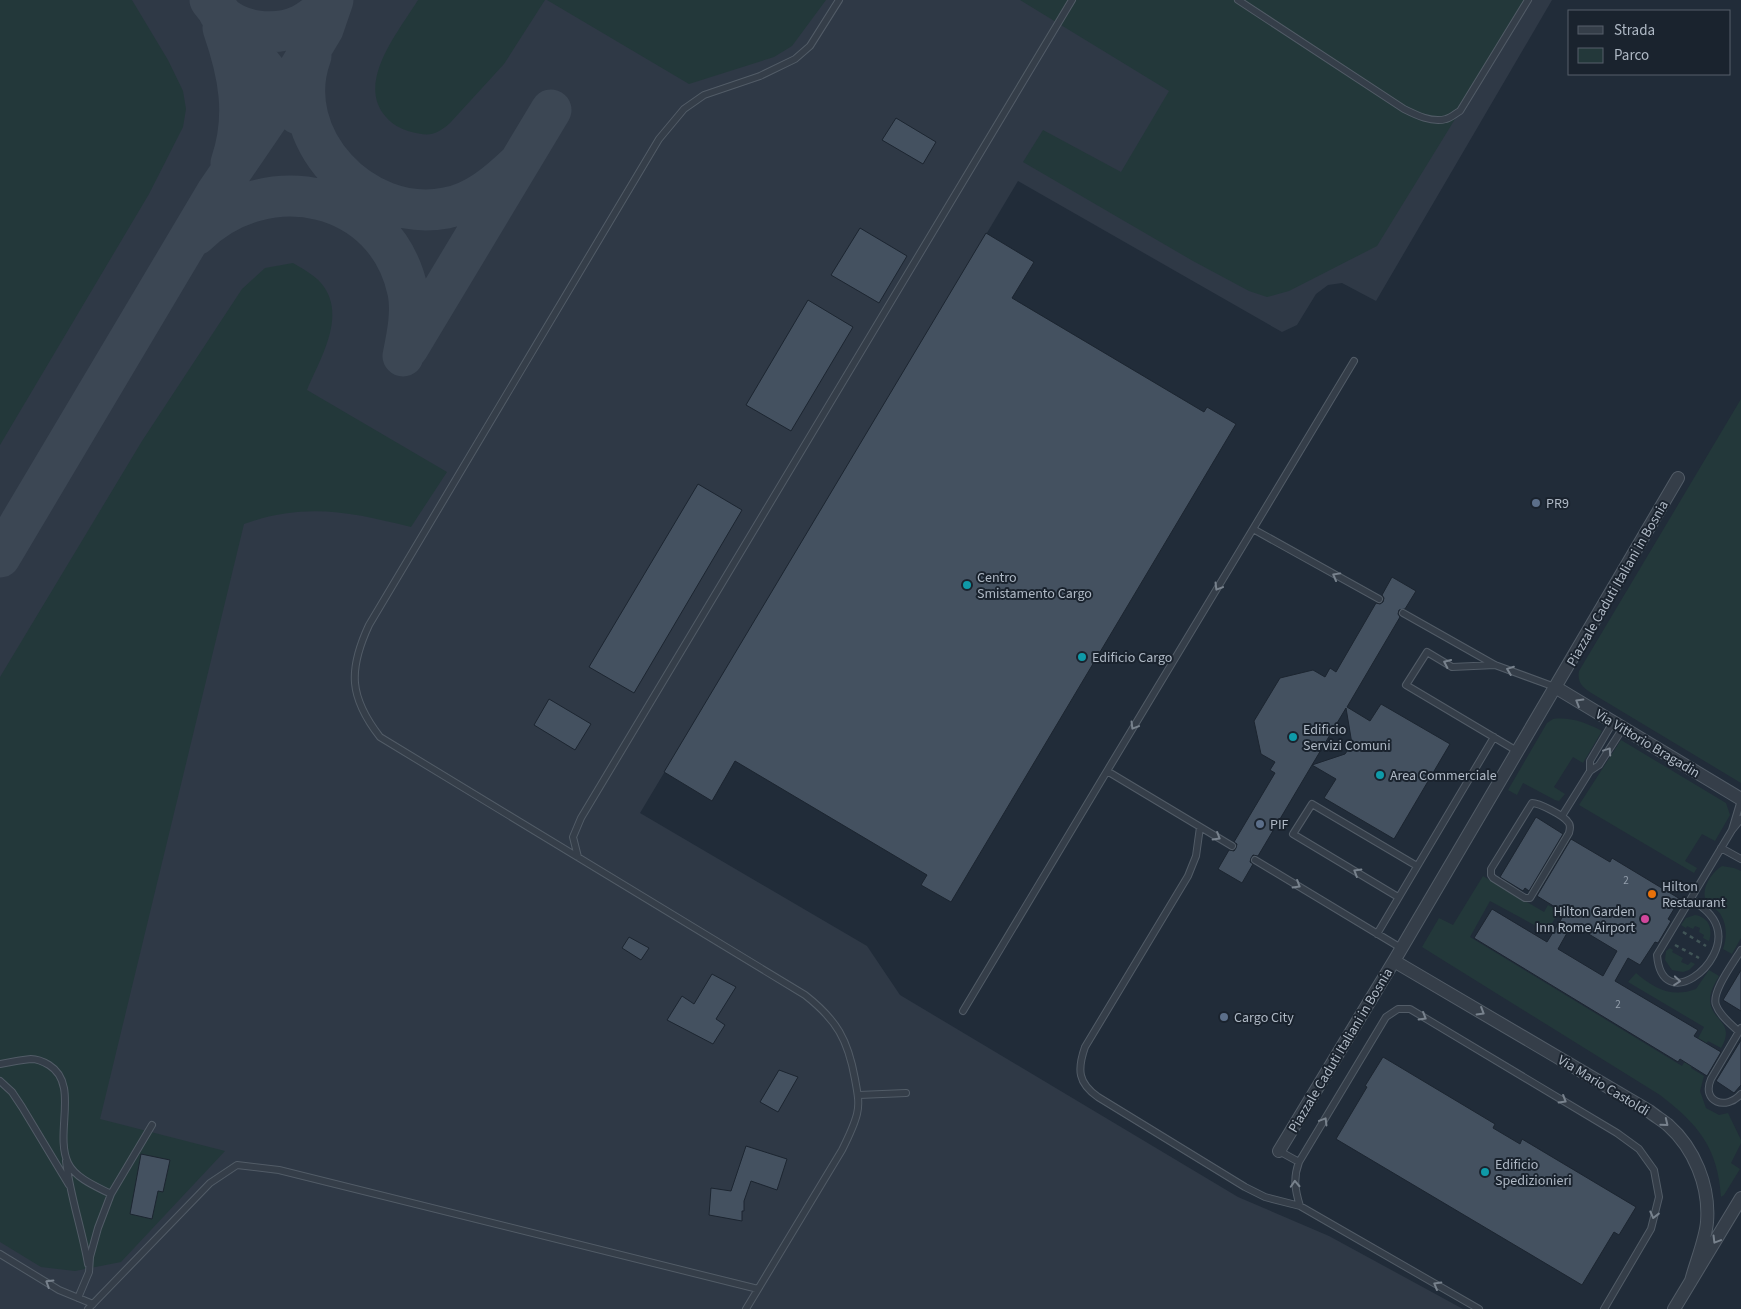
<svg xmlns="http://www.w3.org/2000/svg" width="1741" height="1309" viewBox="0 0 1741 1309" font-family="'Source Sans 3',sans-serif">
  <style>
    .airport { fill: #2f3946 }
    .green { fill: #23383a }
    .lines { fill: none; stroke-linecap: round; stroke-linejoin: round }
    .taxiway { stroke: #3c4754; stroke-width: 41 }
    .building { fill: #445160; stroke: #1c2530; fill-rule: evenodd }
    .lane-casing { stroke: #525c67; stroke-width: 8 }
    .street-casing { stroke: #525c67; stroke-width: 14 }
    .path { stroke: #415557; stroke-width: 2.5; stroke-dasharray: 4 4; stroke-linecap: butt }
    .lane { stroke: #353e49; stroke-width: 6 }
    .street { stroke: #353e49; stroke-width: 12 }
    .oneway { stroke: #78828d }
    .service-dot { fill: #5c6f8a; stroke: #1a232e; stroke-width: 2 }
    .culture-dot { fill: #0f9aa8; stroke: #1a232e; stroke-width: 2 }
    .food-dot { fill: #e8710a; stroke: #1a232e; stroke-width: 2 }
    .hotel-dot { fill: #d1479c; stroke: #1a232e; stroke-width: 2 }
    .labels { text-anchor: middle; stroke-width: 4; stroke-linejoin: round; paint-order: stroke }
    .number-label { font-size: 11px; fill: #949fac }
    .poi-label { font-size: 14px; fill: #afb9c5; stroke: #1a232e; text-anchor: start }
    .street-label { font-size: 14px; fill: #afb9c5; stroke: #1a232e }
  </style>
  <rect width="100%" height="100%" fill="#212c39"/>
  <path class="airport" d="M0,0H1552L1376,301L1342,283L1328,285L1316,294L1297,325L1282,332L1018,181L640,813L867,946L900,995L1238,1197L1329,1236L1463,1309H0Z"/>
  <path class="green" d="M0,0H132L168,60L183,91L186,109L183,127L149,194L0,445Z
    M418,0H545L504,64L450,123C434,137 428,136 408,131C399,128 392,124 386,117C355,83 399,31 418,0Z
    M547,0H826L792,46L774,57L689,84Z
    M1020,0H1525L1460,111L1377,246L1289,291L1267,297L1249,291L1193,261L1023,162L1043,130L1121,172L1169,91Z
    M293,263C303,269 314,275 321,283C348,315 320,358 307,390L447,472L411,527C351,512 305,502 244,524L100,1119L225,1151L121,1262L75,1271L41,1267L0,1242V677L142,441L242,289L265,268Z
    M1741,399V783L1593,694C1583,688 1577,683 1579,671Z
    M1553,719C1572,717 1586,723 1602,731L1583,763L1573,757L1554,787L1565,794L1559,801L1555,800L1523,783L1517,795L1508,790L1547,723Z
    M1621,740L1726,803L1730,815L1715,841L1702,834L1685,861L1697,868L1694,873L1579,805Z
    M1722,866L1734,868L1741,871V938L1732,954L1723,949C1727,938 1727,925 1721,915C1718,909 1710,908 1707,902C1699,890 1712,872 1722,866Z
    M1483,876L1544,912L1548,905L1559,911L1547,932L1490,901L1470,937L1682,1066L1689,1055L1696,1059L1691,1068L1704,1076L1700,1091L1706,1108L1719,1115L1728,1113L1741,1140V1143L1731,1163L1740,1169L1724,1195L1721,1197C1718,1148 1698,1124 1660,1095L1422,947L1439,918L1453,925Z
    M1695,915C1709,917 1713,929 1709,941L1703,938L1704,935L1699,932L1700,928L1695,926L1693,929L1687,926L1686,928L1681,925L1686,918Z
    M1670,948L1673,950L1672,952L1683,958L1681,962L1688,965L1691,962L1695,964L1689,970L1683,972L1672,970L1665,960L1666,951Z
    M1709,970L1719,976C1715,983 1711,990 1710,998C1709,1021 1737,1021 1721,1048L1708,1041L1703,1049L1695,1044L1704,1027L1628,982L1636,973C1655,989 1672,998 1696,989Z"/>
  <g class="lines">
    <path class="taxiway" d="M210,0L284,94L298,114
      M219,13C239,33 275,37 301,25C313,19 323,10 332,0
      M223,28C239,74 247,116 231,163
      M311,56C281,137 363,224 446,208C475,203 498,183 519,163
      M196,235C267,166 387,191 408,292C412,313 407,336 403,356
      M408,348L551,110
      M0,557L217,192L284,94L323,29L333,0"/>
  </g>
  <path class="building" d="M896,118L936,142L923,164L882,140Z
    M860,228L907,256L879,303L831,275Z
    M986,233L1034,262L1012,298L1204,412L1207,407L1236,424L951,902L921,885L927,875L735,761L712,801L664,772Z
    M808,300L853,327L791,431L746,405Z
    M698,484L742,510L634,693L589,667Z
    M1392,577L1416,591L1405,609L1399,610L1398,614L1400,617L1347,707L1370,721L1381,704L1450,744L1394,839L1324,798L1336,779L1312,765L1258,856L1253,855L1251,858L1250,862L1253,864L1242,883L1218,869L1229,850L1234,851L1236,848L1237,844L1234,842L1275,773L1270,770L1275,762L1261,754L1254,721L1280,678L1313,670L1325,677L1330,668L1336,672L1376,603L1380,604L1383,602L1384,598L1382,595ZM1346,708L1352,744L1345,754L1312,765Z
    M549,699L591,724L575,750L534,725Z
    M1536,817L1563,834L1529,891L1525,888L1523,891L1500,877Z
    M1571,839L1610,862L1612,858L1680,899L1668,919L1671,921L1658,943L1655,942L1640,965L1628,958L1615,981L1698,1030L1694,1036L1721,1052L1707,1076L1680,1059L1678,1062L1474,938L1492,909L1547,942L1565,913L1537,896ZM1572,924L1617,951L1603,976L1558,949Z
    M629,937L649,948L641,960L622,948Z
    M1741,970V1011L1723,1000Z
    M712,974L736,987L716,1019L725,1025L713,1044L667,1020L682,996L694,1004Z
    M1741,1040V1085L1734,1093L1716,1081Z
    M1383,1057L1495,1124L1493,1128L1520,1144L1522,1139L1636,1207L1619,1235L1614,1232L1582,1285L1336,1139L1367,1087L1365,1086Z
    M779,1070L798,1077L778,1112L760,1102Z
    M746,1146L787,1159L777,1190L751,1181L744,1201V1211H742V1221L709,1215L711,1188L731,1191Z
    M141,1154L170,1160L163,1192L158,1191L152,1219L130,1214Z"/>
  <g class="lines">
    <g class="lane-casing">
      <path id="lane" d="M1238,0L1404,109C1416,115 1432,123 1446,119C1451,118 1456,113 1460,111L1528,0
        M1253,529L1354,361
        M1403,613L1495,665L1555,687
        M1495,665L1452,667L1427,652L1406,685L1517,751
        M1590,771V761L1613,722
        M1741,800L1732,830L1741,819
        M1532,803C1539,803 1563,815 1568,822C1571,825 1570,829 1569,833L1530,898H1525L1493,878L1491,875V869Z
        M1562,816L1590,771L1599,765L1623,728
        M1200,827L1196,856L1188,876L1085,1047C1077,1070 1078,1083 1098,1097L1245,1187L1265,1197L1300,1206L1479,1309
        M1232,846L1107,771L1253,529L1379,599
        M1721,848L1741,859
        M578,857L573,837L581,818L1072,0
        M1255,860L1401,948
        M1398,897L1293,834L1312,804L1417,866
        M1691,899C1701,906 1713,914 1717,927C1729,964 1662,1015 1657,955L1732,830
        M1377,934L1494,737
        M963,1011L1107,771
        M1741,1028L1711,1079C1701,1102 1726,1111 1741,1094
        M1739,1032C1731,1024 1720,1016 1716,1005C1711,992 1734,962 1741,950
        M0,1064C10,1062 20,1060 31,1059C37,1059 44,1062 49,1065C80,1084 54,1133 68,1163C75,1178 97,1187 111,1194
        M0,1081L12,1092L22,1107L69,1185
        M859,1095L906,1093
        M1279,1151L1299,1162
        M66,1161C70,1196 82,1229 88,1264
        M1300,1206C1295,1190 1293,1178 1299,1162L1386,1017L1398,1009H1410L1617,1133L1639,1149L1654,1170L1659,1197L1651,1229L1604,1309
        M0,1254L59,1290L93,1304
        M78,1298L89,1272L90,1257L98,1228L111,1194L152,1125
        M88,1309L210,1183L237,1165L279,1170L758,1289
        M746,1309L842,1150C848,1138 854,1126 857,1114C860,1102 857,1091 855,1079C848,1040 837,1020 805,995L380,737C349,697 348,670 369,625L659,139L684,109L704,95L760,76L795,59L810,46L839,0"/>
    </g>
    <g class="street-casing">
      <path id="street" d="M1555,687L1741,799
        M1394,961L1649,1111C1655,1116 1662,1120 1668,1125C1694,1148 1710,1186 1707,1222C1706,1238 1695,1265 1691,1281
        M1279,1151L1394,961L1678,478
        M1674,1309L1741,1198"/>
    </g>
    <path class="path" d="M1683,932L1706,946
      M1675,945L1699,958"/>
    <use href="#lane" class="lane"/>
    <use href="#street" class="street"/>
  </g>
  <defs><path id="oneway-chevron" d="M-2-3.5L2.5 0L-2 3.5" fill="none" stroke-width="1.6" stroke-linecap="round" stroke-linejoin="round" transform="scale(1.25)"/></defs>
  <g class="oneway">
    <use href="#oneway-chevron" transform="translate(1336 576) rotate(-151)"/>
    <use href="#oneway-chevron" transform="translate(1218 587) rotate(121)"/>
    <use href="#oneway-chevron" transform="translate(1447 663) rotate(-155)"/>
    <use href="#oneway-chevron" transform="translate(1510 670) rotate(-159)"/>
    <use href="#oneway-chevron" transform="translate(1579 702) rotate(-149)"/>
    <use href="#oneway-chevron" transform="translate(1134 726) rotate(121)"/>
    <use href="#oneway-chevron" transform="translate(1608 751) rotate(-56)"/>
    <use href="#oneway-chevron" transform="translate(1217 837) rotate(31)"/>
    <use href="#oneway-chevron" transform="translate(1357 872) rotate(-149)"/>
    <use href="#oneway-chevron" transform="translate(1297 885) rotate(31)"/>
    <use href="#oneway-chevron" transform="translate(1677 981) rotate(5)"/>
    <use href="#oneway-chevron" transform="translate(1481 1012) rotate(31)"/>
    <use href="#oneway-chevron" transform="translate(1423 1017) rotate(31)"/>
    <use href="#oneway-chevron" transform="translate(1563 1100) rotate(31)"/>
    <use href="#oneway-chevron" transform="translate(1324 1121) rotate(-59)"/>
    <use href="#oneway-chevron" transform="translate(1665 1123) rotate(39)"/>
    <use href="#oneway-chevron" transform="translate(1295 1184) rotate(-93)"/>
    <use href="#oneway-chevron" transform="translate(1654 1215) rotate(104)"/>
    <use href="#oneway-chevron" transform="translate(1716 1240) rotate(121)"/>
    <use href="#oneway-chevron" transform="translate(49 1283) rotate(-148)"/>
    <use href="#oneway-chevron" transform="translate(1437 1285) rotate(-150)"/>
  </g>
  <g class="service-dot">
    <circle cx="1536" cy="503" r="5"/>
    <circle cx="1260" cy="824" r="5"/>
    <circle cx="1224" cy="1017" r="5"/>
  </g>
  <g class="culture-dot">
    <circle cx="967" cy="585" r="5"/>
    <circle cx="1082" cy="657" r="5"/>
    <circle cx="1293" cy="737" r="5"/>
    <circle cx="1380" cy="775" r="5"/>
    <circle cx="1485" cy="1172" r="5"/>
  </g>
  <circle class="food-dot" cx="1652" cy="894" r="5"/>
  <circle class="hotel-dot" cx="1645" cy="919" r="5"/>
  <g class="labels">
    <g class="number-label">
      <text x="1626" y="884">2</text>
      <text x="1618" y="1008">2</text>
    </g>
    <g class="poi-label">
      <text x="1546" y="508">PR9</text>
      <text x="977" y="582">Centro<tspan x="977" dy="16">Smistamento Cargo</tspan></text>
      <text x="1092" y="662">Edificio Cargo</text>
      <text x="1303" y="734">Edificio<tspan x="1303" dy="16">Servizi Comuni</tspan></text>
      <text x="1390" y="780">Area Commerciale</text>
      <text x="1270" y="829">PIF</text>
      <text x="1662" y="891">Hilton<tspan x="1662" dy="16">Restaurant</tspan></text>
      <text x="1635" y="916" text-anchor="end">Hilton Garden<tspan x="1635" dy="16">Inn Rome Airport</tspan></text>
      <text x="1234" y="1022">Cargo City</text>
      <text x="1495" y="1169">Edificio<tspan x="1495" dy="16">Spedizionieri</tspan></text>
    </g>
    <g class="street-label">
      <text transform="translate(1617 583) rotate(-60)" y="5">Piazzale Caduti Italiani in Bosnia</text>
      <text transform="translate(1648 743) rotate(31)" y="5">Via Vittorio Bragadin</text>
      <text transform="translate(1340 1050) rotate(-59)" y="5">Piazzale Caduti Italiani in Bosnia</text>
      <text transform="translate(1604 1085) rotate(31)" y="5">Via Mario Castoldi</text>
    </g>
  </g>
  <rect x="1568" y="10" width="162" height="65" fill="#1a232e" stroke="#565f6a"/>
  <rect x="1578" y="26" width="25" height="8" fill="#353e49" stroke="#565f6a"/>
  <text x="1614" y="35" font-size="15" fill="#afb9c5">Strada</text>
  <rect x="1578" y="48" width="25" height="15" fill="#23383a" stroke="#565f6a"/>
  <text x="1614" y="60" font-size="15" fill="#afb9c5">Parco</text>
</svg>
